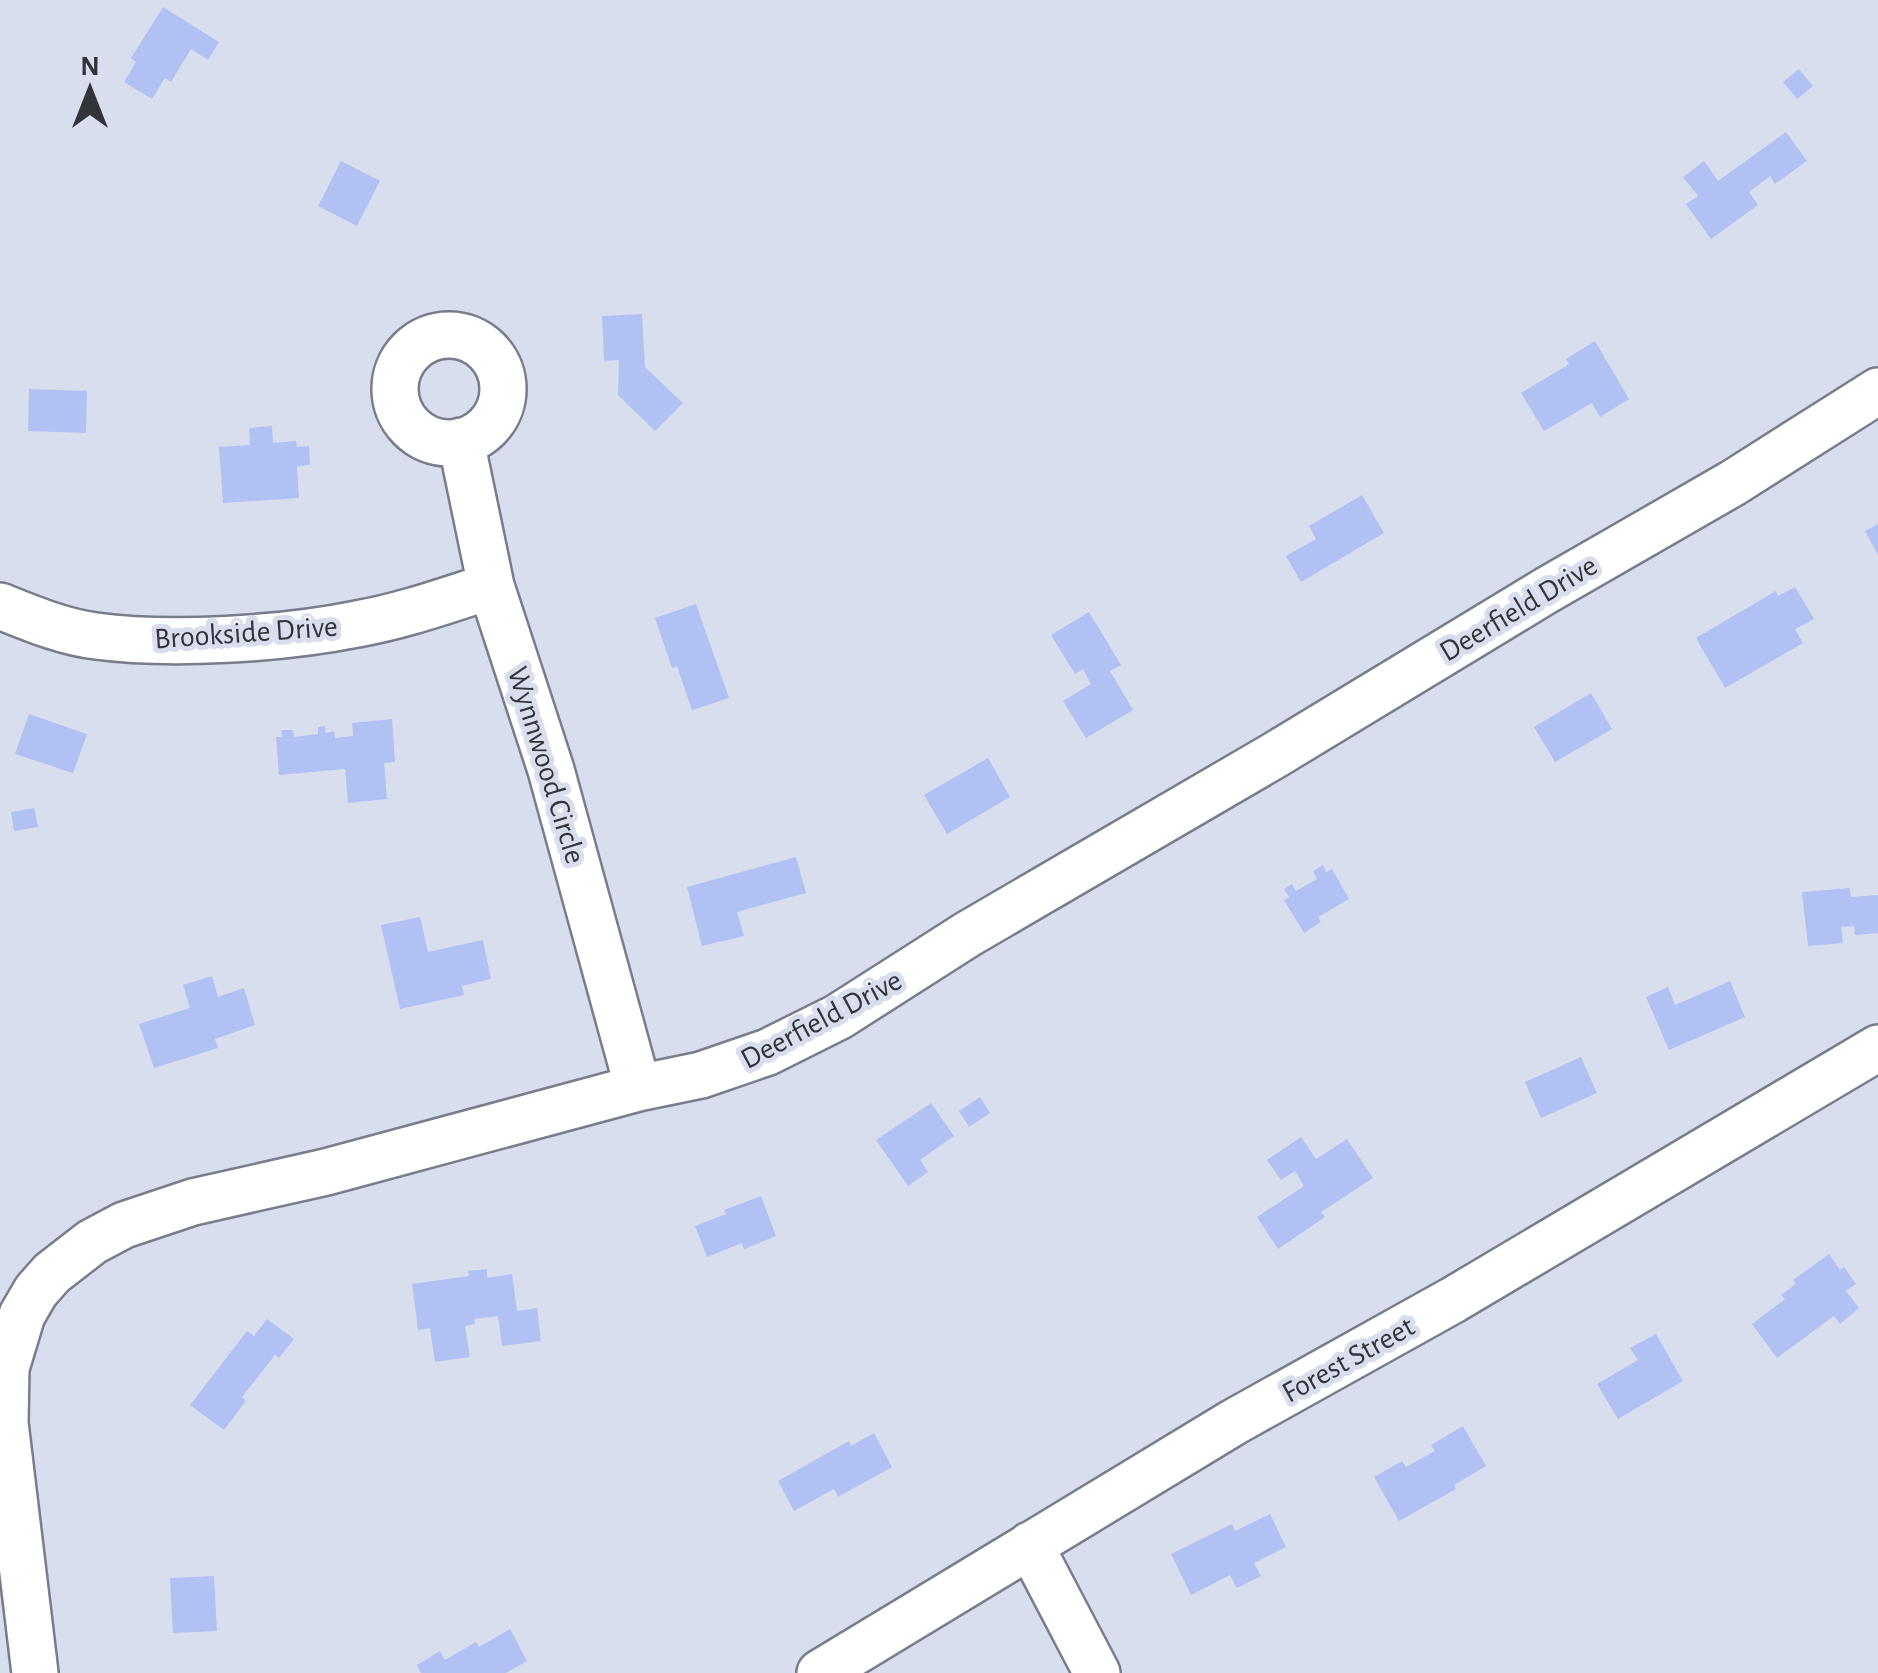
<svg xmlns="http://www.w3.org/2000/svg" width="1878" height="1673" viewBox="0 0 1878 1673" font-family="'Alegreya Sans',sans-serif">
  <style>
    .building { fill: #b1c1f3 }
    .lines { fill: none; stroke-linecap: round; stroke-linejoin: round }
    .minor-casing { stroke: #787d8b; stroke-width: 50 }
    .minor { stroke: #fff; stroke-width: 45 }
    .labels { text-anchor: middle; stroke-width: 10; stroke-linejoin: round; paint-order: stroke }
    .street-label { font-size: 30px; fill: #32343a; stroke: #d9deee }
  </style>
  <rect width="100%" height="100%" fill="#d9deee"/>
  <path class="building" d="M163,7L219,42L208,60L191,49L171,82L165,78L152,99L124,82L136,62L131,58Z
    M1799,69L1813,86L1797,99L1783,82Z
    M1786,132L1807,161L1775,184L1770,176L1749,192L1758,205L1711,239L1686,204L1698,196L1683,177L1704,161L1718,181Z
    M341,161L380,181L357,226L318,206Z
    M642,314L645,367L683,403L655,431L618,395L619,360L604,361L602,316Z
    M1595,341L1629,399L1600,417L1592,403L1544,431L1521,393L1569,364L1566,359Z
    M29,389L87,391L86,433L28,431Z
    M272,426L273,443L296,441L297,447L309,446L310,465L297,466L299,498L223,503L219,447L250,445L249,428Z
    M1362,495L1384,533L1301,582L1286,556L1316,539L1309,526Z
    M1878,524V555L1865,531Z
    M1795,587L1814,619L1795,629L1803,643L1725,688L1696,638L1776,591L1778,596Z
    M696,604L729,698L692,710L677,666L672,668L655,618Z
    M1089,612L1121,665L1110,671L1133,710L1086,738L1063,701L1091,684L1083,669L1075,674L1051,635Z
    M1591,693L1612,729L1555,762L1534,727Z
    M29,714L87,734L73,773L15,754Z
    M392,719L395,762L384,763L387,799L348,803L345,769L279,775L276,737H282L281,730H293L294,737L318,734V727L325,726L326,733L334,731L335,738L353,736L352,723Z
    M988,758L1010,797L947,834L924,795Z
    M34,808L38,827L14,831L11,812Z
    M796,857L806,893L737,912L744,936L702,946L687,887Z
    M1323,865L1326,872L1332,869L1349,899L1318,917L1321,922L1304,933L1284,900L1289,897L1284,889L1292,884L1296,891L1317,879L1313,871Z
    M1850,888L1851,897L1878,895V933L1855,935L1854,926L1841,927L1843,943L1808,946L1802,892Z
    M420,917L428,952L483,940L491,979L462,986L464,995L400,1009L381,925Z
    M212,976L218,997L244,988L255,1025L215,1039L218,1048L154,1068L139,1024L190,1008L183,985Z
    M1730,981L1745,1017L1669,1050L1646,997L1668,987L1675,1005Z
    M1581,1057L1597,1093L1541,1118L1525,1082Z
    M980,1097L990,1113L969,1127L959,1111Z
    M931,1103L954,1136L920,1160L928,1172L908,1186L876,1140Z
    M1301,1137L1316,1159L1347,1139L1373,1178L1321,1212L1325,1217L1278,1249L1257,1217L1304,1186L1295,1171L1281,1180L1267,1160Z
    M761,1196L776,1236L744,1249L742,1243L707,1257L695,1226L726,1214L724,1210Z
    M1829,1254L1840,1270L1844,1267L1856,1284L1846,1291L1859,1308L1840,1324L1834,1316L1777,1358L1752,1324L1785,1299L1781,1295L1796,1284L1793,1280Z
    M487,1269V1278L512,1274L517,1311L537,1308L541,1341L502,1346L498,1316L474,1319L475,1324L465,1326L470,1357L435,1362L430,1328L418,1330L412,1284L469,1276L468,1271Z
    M267,1319L294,1339L279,1358L275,1355L242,1397L246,1401L224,1430L190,1405L247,1331L254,1336Z
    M1656,1334L1683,1381L1618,1419L1597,1384L1638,1360L1630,1348Z
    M1463,1426L1486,1466L1454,1485L1456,1489L1399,1521L1374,1477L1402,1461L1406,1467L1435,1451L1431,1445Z
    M874,1433L892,1467L838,1497L834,1489L794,1511L778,1481L849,1441L851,1446Z
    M1270,1514L1286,1547L1254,1563L1261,1576L1237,1588L1230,1575L1191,1595L1171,1554L1232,1524L1235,1531Z
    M214,1576L217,1631L173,1633L170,1578Z
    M510,1629L527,1661L506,1673H421L417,1665L440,1651L445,1660L476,1642L479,1647Z"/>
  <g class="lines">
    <g class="minor-casing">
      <path id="minor" d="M395 389a54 54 0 1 1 108 0a54 54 0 1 1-108 0Z
        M461,441L491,586L551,770L638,1088
        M0,606C30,618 63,632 96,636C170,646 283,639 357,624C403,616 447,600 491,586
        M1030,1545L1097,1673
        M35,1673L5,1423L6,1368L22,1315L36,1291L52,1273L92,1242L124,1225L193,1202L326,1172L638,1088L701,1075L768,1052L838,1017L968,934L1275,755L1547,590L1733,483L1878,391
        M820,1673L1234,1422L1453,1300L1878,1048"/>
    </g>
    <use href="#minor" class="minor"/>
  </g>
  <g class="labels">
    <g class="street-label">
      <text transform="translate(1518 608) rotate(-31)" y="10">Deerfield Drive</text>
      <text transform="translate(246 632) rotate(-4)" y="10">Brookside Drive</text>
      <text transform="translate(547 765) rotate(73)" y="10">Wynnwood Circle</text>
      <text transform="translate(821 1019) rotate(-28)" y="10">Deerfield Drive</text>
      <text transform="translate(1348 1359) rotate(-29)" y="10">Forest Street</text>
    </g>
  </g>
  <g transform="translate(90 90)" stroke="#d9deee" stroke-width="8" paint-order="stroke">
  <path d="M0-8L18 38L0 25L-18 38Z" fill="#32343a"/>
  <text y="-15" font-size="28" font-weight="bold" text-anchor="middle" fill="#32343a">N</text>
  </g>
</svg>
